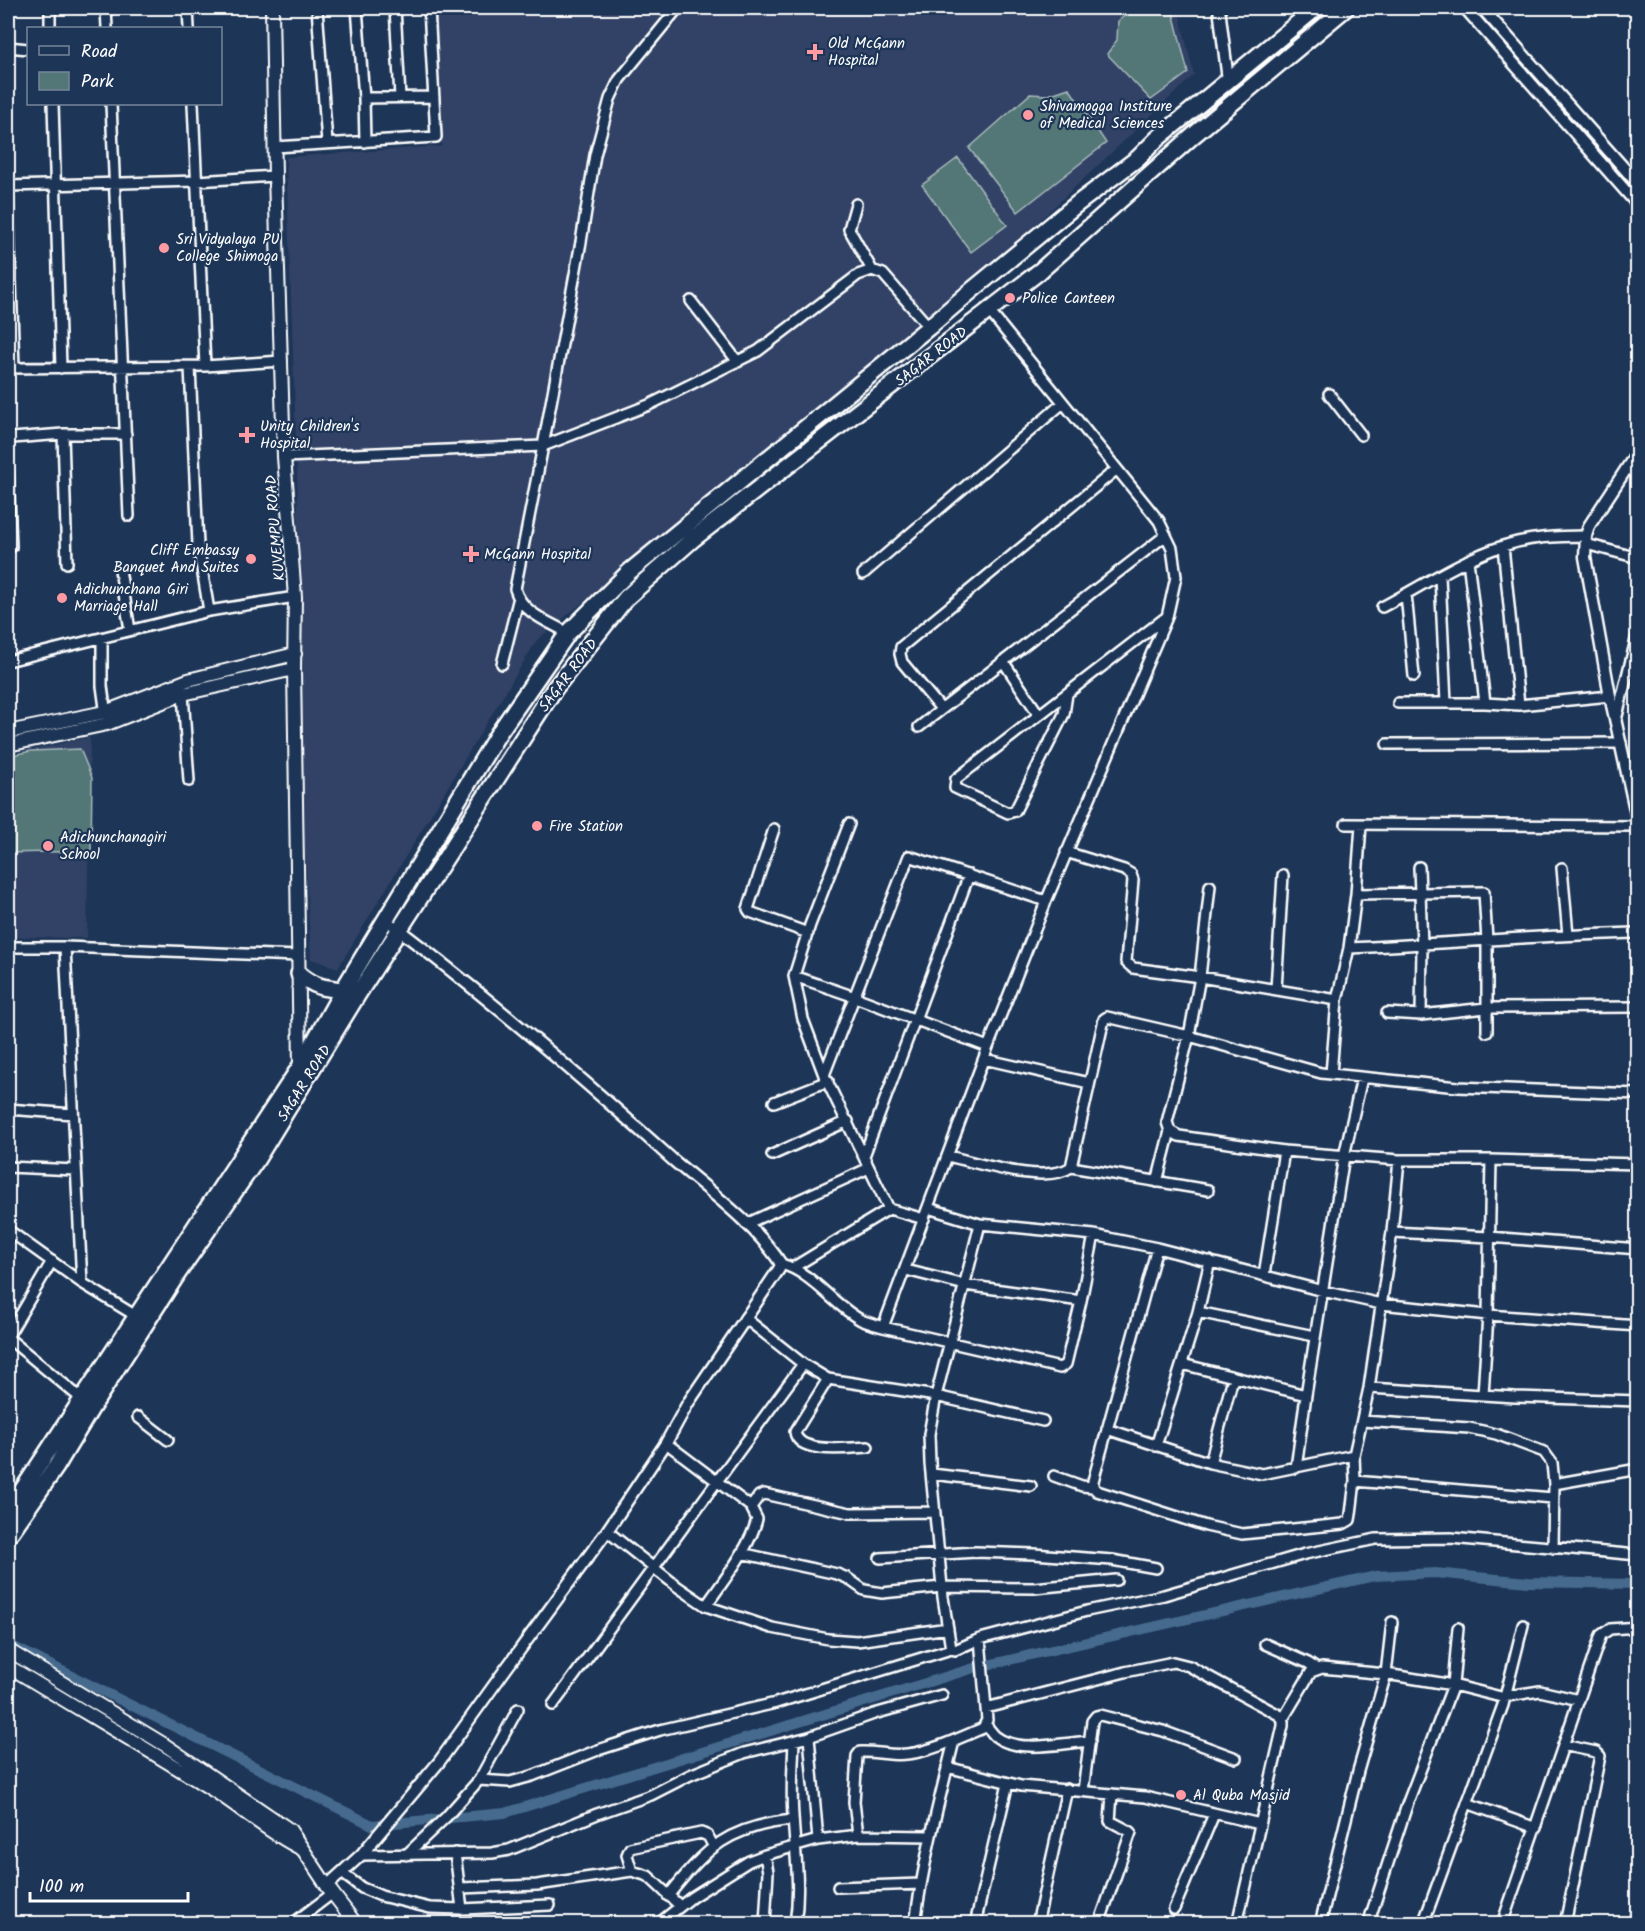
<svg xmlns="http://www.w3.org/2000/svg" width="1645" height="1931" viewBox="0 0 1645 1931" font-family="Kalam,sans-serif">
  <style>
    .built { fill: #304266 }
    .green { fill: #537677; stroke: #a9babb; stroke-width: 1.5 }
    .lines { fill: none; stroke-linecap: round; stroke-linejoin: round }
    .canal { stroke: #456b8d; stroke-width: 10 }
    .minor-casing { stroke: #fff; stroke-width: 14 }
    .tertiary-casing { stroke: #fff; stroke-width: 15 }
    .secondary-casing { stroke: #fff; stroke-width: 16 }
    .trunk-casing { stroke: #fff; stroke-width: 20 }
    .minor { stroke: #1d3557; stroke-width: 9 }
    .tertiary { stroke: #1d3557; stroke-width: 10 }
    .secondary { stroke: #1d3557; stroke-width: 12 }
    .trunk { stroke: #1d3557; stroke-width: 15 }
    .poi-dot { fill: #ff9aa2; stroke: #1d3557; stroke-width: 2 }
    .labels { text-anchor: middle; stroke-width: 4.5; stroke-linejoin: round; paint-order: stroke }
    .poi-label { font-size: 15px; fill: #fff; stroke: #1d3557; text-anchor: start }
    .street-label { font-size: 15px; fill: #fff; stroke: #1d3557 }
  </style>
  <rect width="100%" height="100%" fill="#1d3557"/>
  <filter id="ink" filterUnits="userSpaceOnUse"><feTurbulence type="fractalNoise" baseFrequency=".0167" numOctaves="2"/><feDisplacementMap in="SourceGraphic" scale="12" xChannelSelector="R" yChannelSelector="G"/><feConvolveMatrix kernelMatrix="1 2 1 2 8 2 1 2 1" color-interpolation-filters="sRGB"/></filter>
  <g filter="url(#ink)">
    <path class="built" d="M434,8H1178L1194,75L972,284L537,640L338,968L311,959L305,853L297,467L286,157L442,146Z
      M90,737L87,938L8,937V755Z"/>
    <path class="green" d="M1134,8H1172L1188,73L1151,100L1107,54L1117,40L1118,21Z
      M1069,88L1106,143L1018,212L969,148L1030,94L1048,95Z
      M958,158L1007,225L971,252L922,185Z
      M80,749L92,778L91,851L8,853V756L31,751Z"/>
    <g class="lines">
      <path class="canal" d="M8,1644L372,1825L505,1813L974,1668L1375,1576L1435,1573L1528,1582L1638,1584"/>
      <g class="minor-casing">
        <path id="minor" d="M50,8V28
          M106,8L107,28
          M188,8L189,28
          M317,8L327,143
          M357,8L364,98L365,142
          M395,8L400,97
          M8,47L28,49
          M364,98L434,97
          M53,104L61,368
          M111,104L129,516
          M193,104L205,366
          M275,147L436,137L429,8
          M8,186L197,181L275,176
          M8,191L14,368
          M856,204L849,229L872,270
          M691,301L738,362
          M190,367L198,545L209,611
          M8,368L205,366L282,361
          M1329,394L1361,435
          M63,434L67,563
          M8,442L12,438L63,434H126
          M284,457L543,446L581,242L595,155L610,99L619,80L678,8
          M8,469L11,547
          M1586,544L1638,558
          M1503,546L1519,705
          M1468,560L1485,703
          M120,570L130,630
          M863,574L1063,403
          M1440,576L1446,703
          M1406,594L1414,676
          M1382,607C1420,587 1462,559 1503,546C1530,537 1558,536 1586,536
          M568,633C547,621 522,613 515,589L543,446L649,405L758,351L858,275L872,270L883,274L929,327
          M102,638V686L106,715
          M8,661L209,611L295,597
          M1003,661L1039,715
          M502,664L518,601
          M183,694L189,781
          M1067,694L1064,714L1015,811L1008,813L955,788L956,779L1165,618
          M1398,703H1485L1519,705L1610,696
          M941,709L902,662L900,654L901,647L1117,469
          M1616,720L1638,632
          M919,727L1166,535
          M1387,744L1621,743
          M849,824L810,925L794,976L803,1019L824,1075L889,1209
          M1346,824L1638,826
          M774,829L748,909L750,912L808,933
          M1066,852L1124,870L1131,874L1133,880L1126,962L1133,968L1200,977L1337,1000
          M1419,867L1422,945L1421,1015
          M1562,868L1568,935
          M1356,894L1484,892L1487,941V1032
          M8,947H65L298,956
          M65,947L82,1283
          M1349,948C1445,944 1541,935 1638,933
          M794,976L855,997L988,1047
          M1276,989L1283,875
          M1387,1013L1421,1015L1486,1008L1638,1007
          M984,1059L1089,1083
          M1331,1074L1337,1000L1349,948L1356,894L1361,825
          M824,1075L909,856L1046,901
          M774,1102L828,1081
          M8,1109L73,1114
          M1170,1131L1179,1136L1284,1151L1399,1160H1491L1638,1164
          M772,1155L848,1121
          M864,1156L969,875
          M948,1156C979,1163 1045,1185 1071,1167
          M8,1167L76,1170
          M1157,1182L1170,1131L1167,1122L1189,1036L1200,977L1210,886
          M1208,1190L1071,1167L1104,1019L1107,1017L1189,1036L1321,1073L1458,1087L1638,1094
          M928,1208L980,1224L1094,1235L1157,1248L1323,1291L1381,1304L1488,1315L1638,1326
          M746,1224L869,1168
          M8,1230L82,1283L136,1316
          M1392,1232L1489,1237L1638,1249
          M1157,1248L1093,1481V1487L1097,1491L1206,1526L1242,1534L1343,1524L1350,1520L1351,1514L1355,1481L1354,1455L1369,1388L1392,1232L1399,1160
          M781,1264C812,1272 833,1305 861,1320C868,1323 876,1325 883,1327L1060,1368L1066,1364L1081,1301L1094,1235
          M794,1267L889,1209L924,1219
          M906,1270L965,1285L1081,1301
          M1264,1275L1284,1151
          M1198,1312L1314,1336
          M745,1318L803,1364L828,1379L936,1396L1043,1421
          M883,1327L988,1047L1047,899L1167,617L1176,577L1172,548L1159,521L989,311
          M8,1336L52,1261
          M8,1338L83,1400
          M1182,1364L1306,1395L1344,1156L1362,1078
          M828,1379L795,1432C798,1455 850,1448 868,1447
          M1369,1388L1515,1397L1638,1401
          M1483,1395L1488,1315L1491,1160
          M138,1417L168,1440
          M1362,1421L1469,1428L1496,1434L1544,1452L1552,1463L1554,1484L1553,1548
          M1107,1429L1210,1463L1262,1474L1354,1455
          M666,1443L751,1507
          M1156,1446L1198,1312L1210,1261
          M1210,1463L1233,1378
          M1296,1468L1306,1395
          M932,1474L1031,1486
          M1054,1476L1082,1486L1093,1487
          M1355,1481L1553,1498
          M1554,1484L1638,1469
          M607,1531L678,1587L706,1606L772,1628L828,1639L857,1641L948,1628
          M741,1553L837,1574L847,1578L864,1590L882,1593L942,1587L1034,1588L1116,1580
          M880,1558L976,1552L1034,1554L1112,1560L1156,1568
          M706,1606C723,1581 750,1548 757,1519L751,1507L759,1496L764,1494L850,1513L935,1512
          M1265,1644L1308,1663L1317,1669
          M951,1649L943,1597L930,1463L929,1434L936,1396L980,1224
          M553,1705L803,1364
          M986,1708L1125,1672L1173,1662L1189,1666L1279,1715L1283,1719V1726L1237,1924
          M1283,1719L1311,1672L1322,1668L1386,1674L1453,1685L1501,1697L1540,1691L1579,1700
          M986,1725C989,1729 992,1733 995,1736C1017,1754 1063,1743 1090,1741
          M809,1737L818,1840
          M794,1741C793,1766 791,1791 793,1816C795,1854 801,1886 795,1924
          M1563,1745L1596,1752L1600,1756L1565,1924
          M947,1767L1021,1786L1145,1797L1260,1824
          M479,1780L510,1782L532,1776L598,1750L660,1730L776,1703L951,1649L955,1650L980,1639L1087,1611L1164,1595L1305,1554L1376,1539L1451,1538L1638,1555
          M1083,1791L1092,1721L1096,1716L1100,1715L1163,1731L1236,1758
          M1467,1803L1536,1828
          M858,1835L854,1802L857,1756L860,1752C876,1751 891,1756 907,1754C930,1752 962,1737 983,1728L987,1720L980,1639
          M455,1853L462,1909
          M361,1855L492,1853L509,1850L597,1814L651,1795L690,1775L744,1753L809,1737L874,1714L942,1695
          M406,1855L446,1817L479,1780L518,1709
          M632,1871L627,1855L630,1848L701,1833L708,1836L714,1847
          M343,1874L362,1888L381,1896L430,1908L462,1909L550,1905
          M838,1887L920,1884
          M460,1888L537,1885L632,1871L648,1876L680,1906
          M668,1896C707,1847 729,1826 793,1820
          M1174,1909L1214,1814
          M292,1924L333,1893
          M658,1924L692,1897L749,1861L765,1855L818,1840L858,1835L930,1836
          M765,1924L768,1872L765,1855
          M915,1924C923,1862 939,1801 954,1741
          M975,1924L1008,1783
          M1037,1924L1067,1789
          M1099,1924L1131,1832L1110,1821L1112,1794
          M1320,1924L1358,1771L1386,1674L1392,1622
          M1368,1924L1408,1802L1453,1685L1458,1628
          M1423,1924L1503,1705L1523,1625
          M1502,1924L1601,1635L1610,1629L1638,1627"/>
      </g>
      <g class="tertiary-casing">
        <path id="tertiary" d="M1219,8L1228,80
          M1465,8L1638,205
          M1482,8L1638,184
          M1638,451L1589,526L1586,536L1585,557L1610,696L1638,823
          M327,1886L361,1855L439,1762L505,1670L607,1531L666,1443L688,1403L779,1269L781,1264C758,1227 707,1189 673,1160C583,1079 490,999 394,926
          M1635,1924L1638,1904"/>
      </g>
      <g class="secondary-casing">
        <path id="secondary" d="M272,8L275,176L284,457L295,597L294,669L300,1067
          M8,732L105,712L188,680L295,654
          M8,745L107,724L183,694L294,669
          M8,1650L165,1745L290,1830L327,1886L356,1924
          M8,1666C77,1708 147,1749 216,1792C244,1810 269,1833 300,1848"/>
      </g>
      <g class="trunk-casing">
        <path id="trunk" d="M299,974C315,987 323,988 343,990
          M8,1512L300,1067L343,990L498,734L568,633L629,572L929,327L971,291L1077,204L1138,158L1157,139L1316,8
          M8,1536L56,1467L92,1407L178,1273L255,1162L358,994L555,688L626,598L693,539L1040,271L1195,134L1346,8"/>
      </g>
      <use href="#minor" class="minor"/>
      <use href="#tertiary" class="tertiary"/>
      <use href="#secondary" class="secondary"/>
      <use href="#trunk" class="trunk"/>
    </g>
  </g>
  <g class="poi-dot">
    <path d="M812 43h6v6h6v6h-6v6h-6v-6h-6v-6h6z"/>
    <circle cx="1028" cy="115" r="6"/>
    <circle cx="164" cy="248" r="6"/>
    <circle cx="1010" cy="298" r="6"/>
    <path d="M244 426h6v6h6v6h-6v6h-6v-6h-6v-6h6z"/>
    <path d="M468 545h6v6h6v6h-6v6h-6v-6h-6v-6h6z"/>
    <circle cx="251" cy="559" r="6"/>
    <circle cx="62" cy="598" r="6"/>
    <circle cx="537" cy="826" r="6"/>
    <circle cx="48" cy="846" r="6"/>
    <circle cx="1181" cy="1795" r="6"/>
  </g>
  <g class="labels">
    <g class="poi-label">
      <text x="828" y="48">Old McGann<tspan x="828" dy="17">Hospital</tspan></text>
      <text x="1040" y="111">Shivamogga Institure<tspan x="1040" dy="17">of Medical Sciences</tspan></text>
      <text x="176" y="244">Sri Vidyalaya PU<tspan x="176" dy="17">College Shimoga</tspan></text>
      <text x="1022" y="303">Police Canteen</text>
      <text x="260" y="431">Unity Children's<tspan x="260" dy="17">Hospital</tspan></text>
      <text x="239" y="555" text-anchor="end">Cliff Embassy<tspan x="239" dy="17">Banquet And Suites</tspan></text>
      <text x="484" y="559">McGann Hospital</text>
      <text x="74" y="594">Adichunchana Giri<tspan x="74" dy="17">Marriage Hall</tspan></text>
      <text x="549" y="831">Fire Station</text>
      <text x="60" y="842">Adichunchanagiri<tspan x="60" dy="17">School</tspan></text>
      <text x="1193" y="1800">Al Quba Masjid</text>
    </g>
    <g class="street-label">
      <text transform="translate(931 356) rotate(-38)" y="5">SAGAR ROAD</text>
      <text transform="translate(275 528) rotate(-95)" y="5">KUVEMPU ROAD</text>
      <text transform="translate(568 675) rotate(-53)" y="5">SAGAR ROAD</text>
      <text transform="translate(304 1083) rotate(-58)" y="5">SAGAR ROAD</text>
    </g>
  </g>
  <rect width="1645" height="1931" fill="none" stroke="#1d3557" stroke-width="30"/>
  <rect x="15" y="15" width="1615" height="1901" fill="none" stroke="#fff" stroke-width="2" filter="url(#ink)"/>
  <rect x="27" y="27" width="195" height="78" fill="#1d3557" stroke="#77869a" stroke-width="1.5"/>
  <rect x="39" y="46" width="30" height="9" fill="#1d3557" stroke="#77869a" stroke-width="1.5"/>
  <text x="81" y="57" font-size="18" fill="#ffffff">Road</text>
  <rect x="39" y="72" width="30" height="18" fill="#537677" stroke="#77869a" stroke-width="1.5"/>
  <text x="81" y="87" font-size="18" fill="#ffffff">Park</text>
  <path d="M30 1892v9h158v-9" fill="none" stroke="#ffffff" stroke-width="3"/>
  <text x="39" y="1892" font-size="18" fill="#ffffff" stroke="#1d3557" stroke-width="4.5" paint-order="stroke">100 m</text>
</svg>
